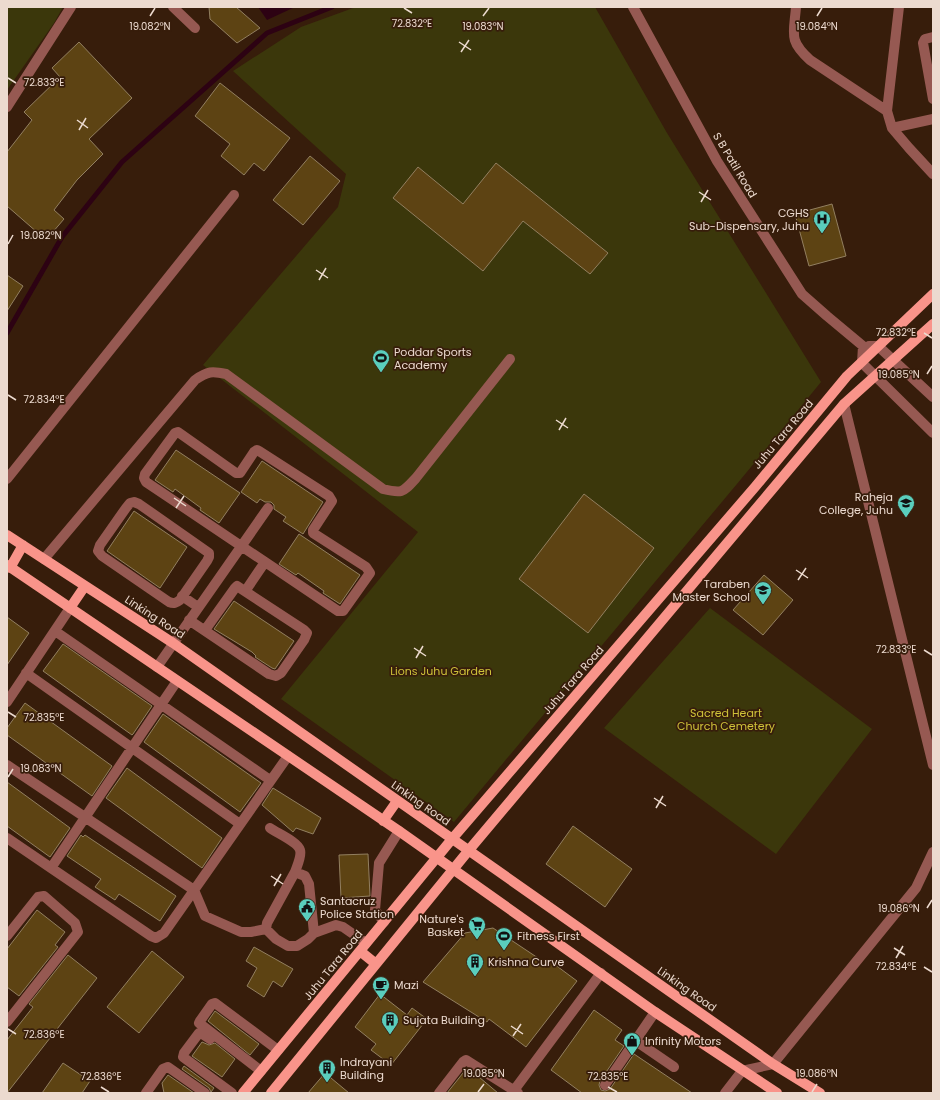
<svg xmlns="http://www.w3.org/2000/svg" width="940" height="1100" viewBox="0 0 940 1100" font-family="Poppins,sans-serif">
  <style>
    .green { fill: #3b370b }
    .water { fill: #2d0213 }
    .lines { fill: none; stroke-linecap: round; stroke-linejoin: round }
    .stream { stroke: #2d0213; stroke-width: 5 }
    .building { fill: #5d4313; stroke: #927f60 }
    .minor { stroke: #965952; stroke-width: 10 }
    .major { stroke: #f9948a; stroke-width: 10 }
    .ticks { fill: none; stroke: #ecdacf; stroke-width: 1.5 }
    .labels { text-anchor: middle; stroke-width: 3.5; stroke-linejoin: round; paint-order: stroke }
    .street-label { font-size: 11px; fill: #ecdacf; stroke: #371d0b }
    .poi-label { font-size: 11px; fill: #ecdacf; stroke: #371d0b; text-anchor: start }
    .park-label { font-size: 11px; fill: #cec239; stroke: #371d0b }
    .ticks-label { font-size: 10px; text-anchor: middle; fill: #ecdacf; stroke: #371d0b; stroke-width: 3.5; stroke-linejoin: round; paint-order: stroke }
  </style>
  <rect width="100%" height="100%" fill="#371d0b"/>
  <path class="green" d="M7,7H63L54,23L7,90Z
    M356,7H595L667,133L821,382C700,530 576,675 454,822L281,699L418,532L203,365L338,207L346,174L233,71L301,27Z
    M710,608L872,729L776,854L604,728Z"/>
  <path class="water" d="M258,7H295L267,20Z"/>
  <g class="lines">
    <path class="stream" d="M7,333L62,237L122,162L267,33L332,7"/>
  </g>
  <path class="building" d="M209,7H236L260,28L237,43L210,19Z
    M79,42L132,98L89,139L103,154L77,180L54,210L64,219L46,240L7,206V152L32,120L24,112L60,77L52,68Z
    M220,83L290,138L264,171L254,163L244,175L221,156L230,144L195,116Z
    M310,156L340,181L303,225L273,200Z
    M496,163L608,253L590,274L523,221L483,271L393,198L418,167L463,204Z
    M832,204L846,256L809,266L795,214Z
    M7,275L23,286L7,311Z
    M176,450L240,493L219,523L200,510L201,508L175,489L173,492L155,480Z
    M262,461L323,502L303,534L283,521L286,517L274,509V505L271,502H265L260,499L257,503L241,492Z
    M584,494L654,548L588,633L519,579Z
    M134,511L187,547L160,588L107,551Z
    M299,534L360,575L340,604L323,593L324,591L298,573L296,575L279,564Z
    M764,575L793,600L763,635L733,610Z
    M234,601L294,641L275,669L272,668L255,657L256,656L252,652L214,629Z
    M7,617L29,633L7,665Z
    M63,644L152,706L133,734L132,735L43,671Z
    M25,703L112,766L92,796L7,735V728Z
    M163,714L261,783L240,812L144,742Z
    M127,768L222,838L202,868L106,798Z
    M7,782L70,828L50,857L7,826Z
    M273,788L321,818L313,834L296,828L293,832L262,805Z
    M573,826L632,869L605,907L546,864Z
    M81,835L83,837L85,835L176,896L160,921L119,894L115,900L95,887L101,879L67,856Z
    M368,854L370,896L341,898L339,855Z
    M37,910L65,932L55,945L58,947L19,996L7,987V949Z
    M493,928L547,964L550,961L577,981L526,1047L489,1019L487,1022L423,982L465,933Z
    M254,947L293,969L282,987L273,981L264,997L247,986L257,968L246,961Z
    M152,951L184,977L139,1033L107,1007Z
    M68,955L97,978L7,1093V1040L33,1007L29,1004Z
    M380,994L407,1015L412,1008L427,1019L391,1065L371,1050L376,1044L355,1027Z
    M594,1010L622,1030L615,1040L624,1046L600,1081L599,1085L601,1090L605,1091L610,1089L634,1054L692,1093H582L551,1070Z
    M215,1011L259,1044L250,1055L208,1021Z
    M202,1042L209,1045L215,1043L235,1059L222,1077L192,1056Z
    M63,1063L90,1081L82,1093H42Z
    M184,1066L214,1088L211,1092L209,1088L182,1069Z
    M467,1068L473,1072L498,1093H447Z
    M325,1073L349,1093H308Z
    M168,1075L194,1093H164L162,1083Z"/>
  <g class="lines">
    <path class="minor" d="M173,7L195,28
      M633,7L717,161L802,294L827,316L863,346
      M796,7C794,34 788,40 810,60L887,111
      M899,7L887,111L892,128L909,148L933,174
      M933,37L925,39L923,43L933,99
      M7,107L71,7
      M892,128L933,119
      M863,346L862,363L933,433
      M869,346H878L933,397
      M844,404L933,765
      M178,432L236,473H240L254,452L257,450L259,451L329,496L332,501L313,530V533L366,567L370,573L343,611H338L146,482L144,478L145,474L175,433Z
      M7,479L234,195
      M134,502L139,504L209,553V557L207,561L180,600C176,603 174,604 169,602L102,556L98,551L100,545L126,508L130,503Z
      M44,559L195,380C208,371 212,371 226,374L383,489C403,494 403,492 416,478L510,359
      M246,590L265,562
      M182,596L198,607
      M189,620L269,674L276,676L281,673L304,640L307,633L304,630L237,586L235,588L205,630
      M55,631L270,780
      M157,667L268,508
      M26,673L240,824
      M7,702L70,608
      M7,765L194,890L205,916L241,932H251L266,929
      M270,828C277,833 298,842 300,850C302,856 297,866 295,872
      M7,838L151,936L156,938L164,933L288,756
      M51,868L177,681
      M384,922L375,910L379,863L399,831
      M314,933L309,884L305,876L295,872L267,923L266,929L276,939L288,946H297L308,939L314,933L336,925L343,927L366,943
      M7,936L38,897L44,896L75,923L78,932L7,1022
      M210,1039L201,1033H199L184,1053L183,1057L232,1093
      M636,1041L674,1067
      M261,1071L199,1023L200,1021L212,1004L215,1003L278,1050
      M605,1085L655,1012
      M146,1093L163,1069L168,1067L205,1093
      M439,1093L463,1062L466,1060L518,1093
      M512,1093L601,973
      M725,1093L742,1071L773,1064L916,888L933,852"/>
    <path class="major" d="M7,535L173,643L773,1064L820,1093
      M7,565L399,831L655,1012L777,1093
      M10,568L23,545
      M70,608L85,586
      M383,821L397,801
      M360,951L376,964
      M243,1093L452,839L755,487L847,376L933,294
      M271,1093L469,850L844,404L933,324"/>
  </g>
  <path class="ticks" d="M404,8L412,13M150,16L155,8M483,16L489,8M817,16L822,8M459,42L471,50M461,52L469,40M8,78L16,83M77,120L88,128M79,130L86,118M699,192L711,200M701,202L708,190M8,244L13,235M316,270L328,278M319,280L326,268M924,333L932,338M927,374L932,366M8,395L16,400M556,420L568,428M559,430L566,418M174,498L186,506M176,508L184,496M796,570L808,578M798,580L806,568M414,648L426,656M924,650L932,655M416,658L423,646M8,712L16,717M8,777L13,769M654,798L666,806M656,808L663,796M271,876L283,884M274,886L281,874M927,908L932,900M894,948L905,955M896,958L903,946M924,967L932,972M511,1026L523,1034M8,1029L16,1034M513,1036L521,1024M101,1087L109,1092M608,1087L617,1092M478,1092L484,1084M812,1092L817,1084"/>
  <defs>
    <g id="hospital-pin" transform="scale(0.9)"><path d="M0 17L-7.5 6A9.5 9.5 0 1 1 7.5 6Z" fill="#5acebd" stroke="#371d0b"/><path d="M-5-5h3v3.5h4V-5h3V5h-3V1.5h-4V5h-3Z" fill="#111"/></g>
    <g id="stadium-pin" transform="scale(0.9)"><path d="M0 17L-7.5 6A9.5 9.5 0 1 1 7.5 6Z" fill="#5acebd" stroke="#371d0b"/><path d="M0-5a6.5 5 0 1 0 0 10a6.5 5 0 1 0 0-10ZM-3.5-1.8h7v3.6h-7Z" fill="#111"/></g>
    <g id="university-pin" transform="scale(0.9)"><path d="M0 17L-7.5 6A9.5 9.5 0 1 1 7.5 6Z" fill="#5acebd" stroke="#371d0b"/><path d="M0-5L7-2L0 1L-7-2ZM-4 1L0 2.5L4 1V4Q0 6-4 4Z" fill="#111"/></g>
    <g id="school-pin" transform="scale(0.9)"><path d="M0 17L-7.5 6A9.5 9.5 0 1 1 7.5 6Z" fill="#5acebd" stroke="#371d0b"/><path d="M0-5L7-2L0 1L-7-2ZM-4 1L0 2.5L4 1V4Q0 6-4 4Z" fill="#111"/></g>
    <g id="civic-pin" transform="scale(0.9)"><path d="M0 17L-7.5 6A9.5 9.5 0 1 1 7.5 6Z" fill="#5acebd" stroke="#371d0b"/><path d="M-.6-6.5H3V-4.5H.6V-3L4-1V1h2V6H-6V1h2V-1L-.6-3ZM-1.2 2.5V6h2.4V2.5Z" fill="#111"/></g>
    <g id="supermarket-pin" transform="scale(0.9)"><path d="M0 17L-7.5 6A9.5 9.5 0 1 1 7.5 6Z" fill="#5acebd" stroke="#371d0b"/><path d="M-6-5.5h2.5l.6 2H6L4.5 2H-2.5L-4.4-4H-6ZM-1.5 3.2a1.3 1.3 0 1 0 .1 0ZM3 3.2a1.3 1.3 0 1 0 .1 0Z" fill="#111"/></g>
    <g id="building-pin" transform="scale(0.9)"><path d="M0 17L-7.5 6A9.5 9.5 0 1 1 7.5 6Z" fill="#5acebd" stroke="#371d0b"/><path d="M-4-6H4V6H1V3H-1V6H-4ZM-2.5-4.3h1.7v1.8h-1.7ZM.8-4.3h1.7v1.8H.8ZM-2.5-1h1.7V.8h-1.7ZM.8-1h1.7V.8H.8Z" fill="#111"/></g>
    <g id="cafe-pin" transform="scale(0.9)"><path d="M0 17L-7.5 6A9.5 9.5 0 1 1 7.5 6Z" fill="#5acebd" stroke="#371d0b"/><path d="M-5.5-4.5H6V0H3Q3 3.5 0 3.5H-2.5Q-5.5 3.5-5.5 0ZM3-3.2v2h1.7v-2ZM-6 4.5H4V6H-6Z" fill="#111"/></g>
    <g id="shop-pin" transform="scale(0.9)"><path d="M0 17L-7.5 6A9.5 9.5 0 1 1 7.5 6Z" fill="#5acebd" stroke="#371d0b"/><path d="M-5-2.5h2.3a2.7 3.5 0 0 1 5.4 0H5L5.5 6h-11ZM-1.5-2.5h3a1.5 2.3 0 0 0-3 0Z" fill="#111"/></g>
  </defs>
  <g fill-rule="evenodd">
    <use href="#hospital-pin" x="822" y="219"/>
    <use href="#stadium-pin" x="381" y="358"/>
    <use href="#university-pin" x="906" y="503"/>
    <use href="#school-pin" x="763" y="590"/>
    <use href="#civic-pin" x="307" y="907"/>
    <use href="#supermarket-pin" x="477" y="925"/>
    <use href="#stadium-pin" x="504" y="936"/>
    <use href="#building-pin" x="475" y="962"/>
    <use href="#cafe-pin" x="381" y="985"/>
    <use href="#building-pin" x="390" y="1020"/>
    <use href="#shop-pin" x="632" y="1041"/>
    <use href="#building-pin" x="327" y="1068"/>
  </g>
  <g class="labels">
    <g class="street-label">
      <text transform="translate(735 165) rotate(59)" y="4">S B Patil Road</text>
      <text transform="translate(783 434) rotate(-50)" y="4">Juhu Tara Road</text>
      <text transform="translate(155 617) rotate(33)" y="4">Linking Road</text>
      <text transform="translate(573 680) rotate(-49)" y="4">Juhu Tara Road</text>
      <text transform="translate(421 803) rotate(35)" y="4">Linking Road</text>
      <text transform="translate(333 965) rotate(-51)" y="4">Juhu Tara Road</text>
      <text transform="translate(687 989) rotate(35)" y="4">Linking Road</text>
    </g>
    <g class="poi-label">
      <text x="809" y="217" text-anchor="end">CGHS<tspan x="809" dy="13">Sub-Dispensary, Juhu</tspan></text>
      <text x="394" y="356">Poddar Sports<tspan x="394" dy="13">Academy</tspan></text>
      <text x="893" y="501" text-anchor="end">Raheja<tspan x="893" dy="13">College, Juhu</tspan></text>
      <text x="750" y="588" text-anchor="end">Taraben<tspan x="750" dy="13">Master School</tspan></text>
      <text x="320" y="905">Santacruz<tspan x="320" dy="13">Police Station</tspan></text>
      <text x="464" y="923" text-anchor="end">Nature's<tspan x="464" dy="13">Basket</tspan></text>
      <text x="517" y="940">Fitness First</text>
      <text x="488" y="966">Krishna Curve</text>
      <text x="394" y="989">Mazi</text>
      <text x="403" y="1024">Sujata Building</text>
      <text x="645" y="1045">Infinity Motors</text>
      <text x="340" y="1066">Indrayani<tspan x="340" dy="13">Building</tspan></text>
    </g>
    <g class="park-label">
      <text x="441" y="675">Lions Juhu Garden</text>
      <text x="726" y="717">Sacred Heart<tspan x="726" dy="13">Church Cemetery</tspan></text>
    </g>
  </g>
  <g class="ticks-label">
    <text x="412" y="27">72.832°E</text>
    <text x="150" y="30">19.082°N</text>
    <text x="483" y="30">19.083°N</text>
    <text x="817" y="30">19.084°N</text>
    <text x="44" y="86">72.833°E</text>
    <text x="41" y="239">19.082°N</text>
    <text x="896" y="336">72.832°E</text>
    <text x="899" y="378">19.085°N</text>
    <text x="44" y="403">72.834°E</text>
    <text x="896" y="653">72.833°E</text>
    <text x="44" y="721">72.835°E</text>
    <text x="41" y="772">19.083°N</text>
    <text x="899" y="912">19.086°N</text>
    <text x="896" y="970">72.834°E</text>
    <text x="44" y="1038">72.836°E</text>
    <text x="484" y="1077">19.085°N</text>
    <text x="817" y="1077">19.086°N</text>
    <text x="101" y="1080">72.836°E</text>
    <text x="608" y="1080">72.835°E</text>
  </g>
  <rect width="940" height="1100" fill="none" stroke="#ecdacf" stroke-width="16"/>
</svg>
